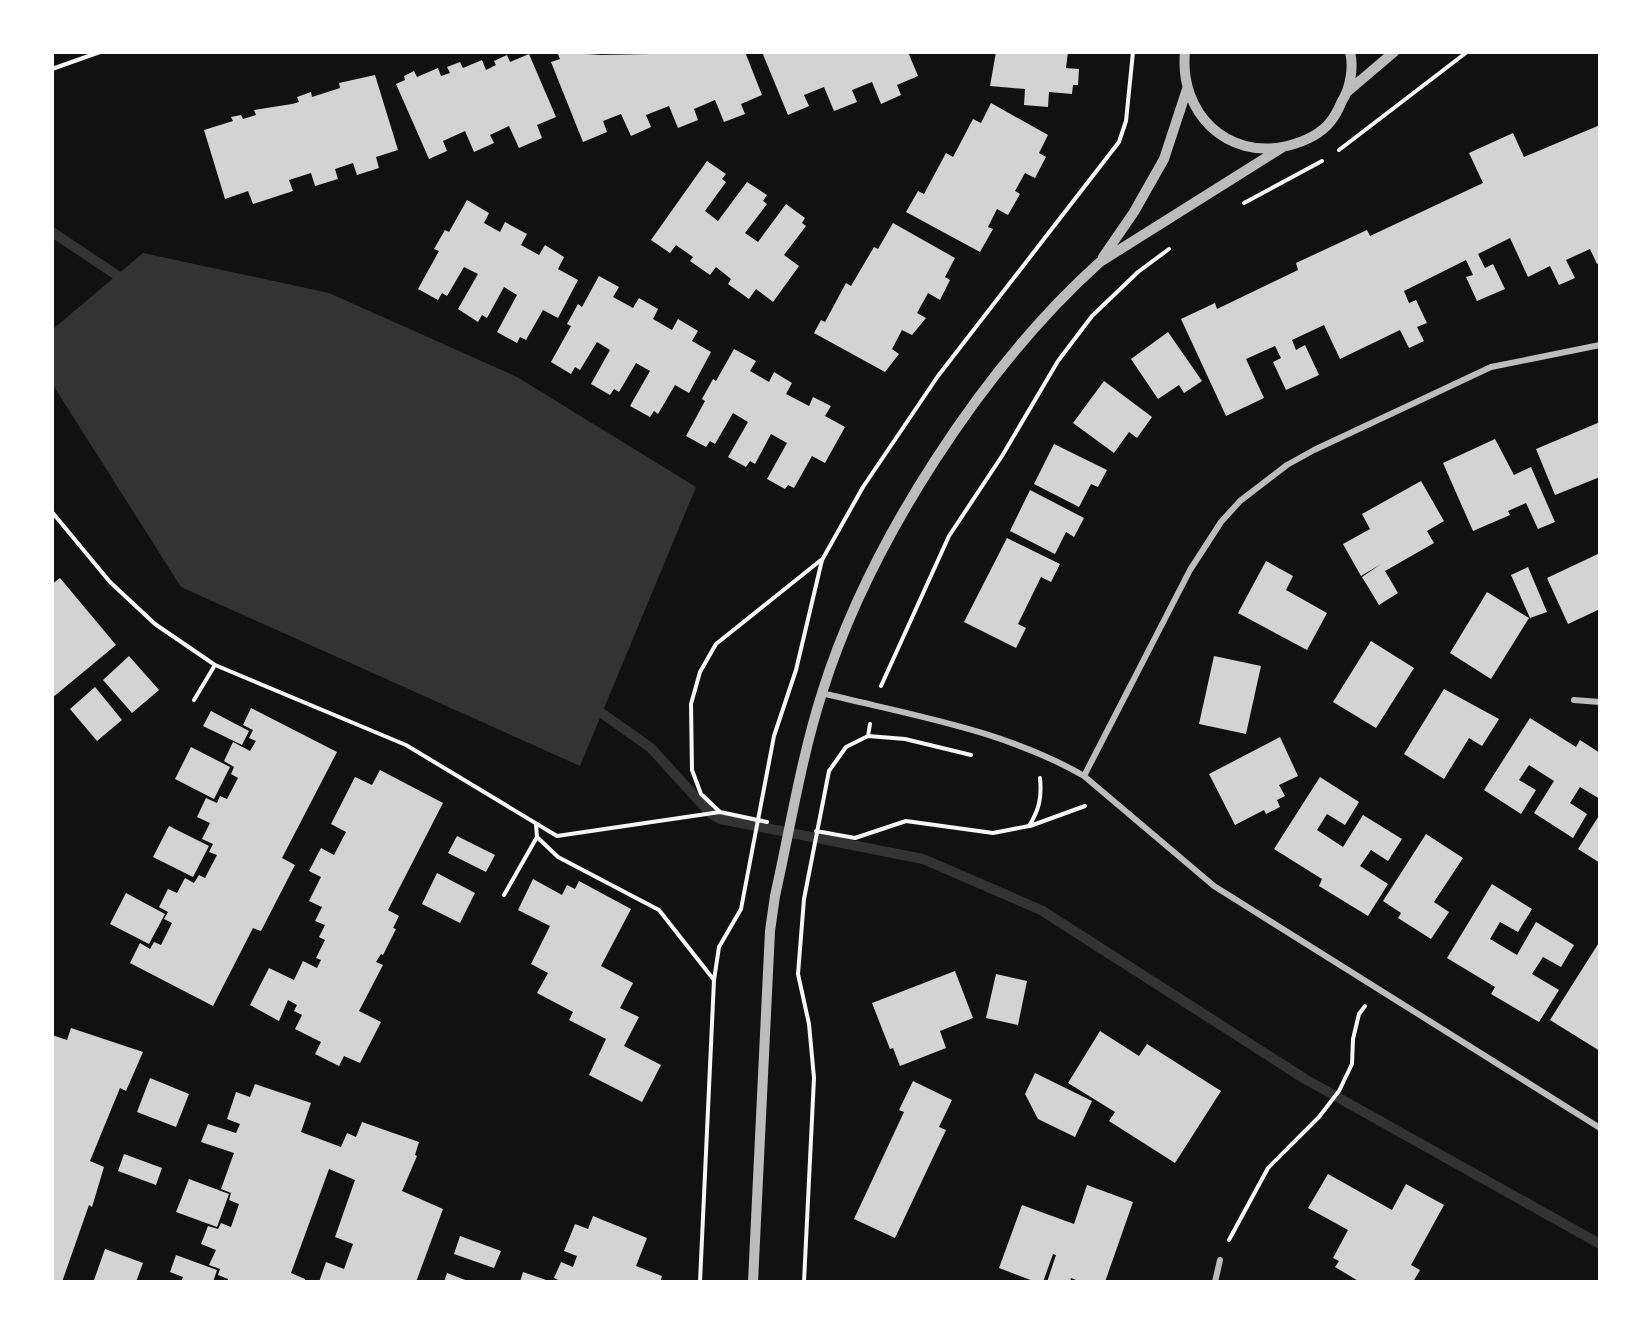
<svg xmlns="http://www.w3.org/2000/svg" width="1652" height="1334" viewBox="0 0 1652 1334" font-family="'Libre Baskerville',serif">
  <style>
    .water { fill: #333 }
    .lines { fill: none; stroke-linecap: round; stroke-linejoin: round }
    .stream { stroke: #333; stroke-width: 10 }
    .building { fill: #d3d3d3 }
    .path { stroke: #f5f5f5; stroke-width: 4 }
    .minor { stroke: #bcbcbc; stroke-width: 6 }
    .tertiary { stroke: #bcbcbc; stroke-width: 10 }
  </style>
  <rect width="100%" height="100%" fill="#111"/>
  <path class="water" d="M143,253L329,293L517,377L696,487L580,766L181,587L53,385V329Z"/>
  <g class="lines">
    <path class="stream" d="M52,232L127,282
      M593,707L651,748L710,813L720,819L923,859L1041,910L1305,1079L1600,1244"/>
  </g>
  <path class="building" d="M557,52L601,55L745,52L762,95L741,104L745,114L724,122L715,100L694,109L698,120L678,128L669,106L646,115L651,127L631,136L621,114L603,121L607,132L583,142L551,62L560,59Z
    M762,52H908L918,76L897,85L901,95L881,104L872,82L852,90L857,102L834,111L824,87L804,95L809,106L788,115Z
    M996,52H1068L1066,68L1079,69L1078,85H1073L1072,94L1049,92L1048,107L1024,105L1025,89L990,86Z
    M529,54L556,117L537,125L542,138L519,148L509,126L490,135L494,143L474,152L465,131L443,141L447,151L429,159L396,84L405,80L404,76L414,71L417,77L438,68L441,76L450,73L447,67L460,62L463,68L482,60L486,70L496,65L494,61L507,55L510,62Z
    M375,75L398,150L376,157L379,168L357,175L353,163L335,169L338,179L315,186L311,173L289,180L293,191L253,204L248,191L225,199L204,130L233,121L231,117L241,115L243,119L256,115L254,110L292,104L299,102L297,97L311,92L312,97L340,88L339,83Z
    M991,103L1048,135L1039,153L1046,157L1035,178L1025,173L1015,191L1020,194L1008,215L997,209L988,227L993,229L980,252L906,212L918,191L924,194L946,153L953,157L973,119L981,123Z
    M1600,125V263L1597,264L1590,249L1566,260L1575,278L1559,285L1550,266L1528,277L1510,238L1478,254L1485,268L1493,264L1505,289L1477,301L1466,277L1473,275L1466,260L1404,291L1409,303L1416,300L1427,323L1417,327L1424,341L1409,348L1400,330L1340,359L1324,325L1292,340L1296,350L1305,345L1319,375L1286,390L1273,362L1281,358L1275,346L1246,359L1264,398L1226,416L1181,319L1215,303L1217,309L1298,270L1296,263L1367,230L1370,236L1483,183L1469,153L1513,133L1524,157Z
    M707,161L726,174L722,179L726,182L705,211L718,221L747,182L767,195L763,201L767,204L745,233L758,242L786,204L805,218L802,223L806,226L784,255L799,266L773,302L756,289L749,299L728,284L731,279L716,267L710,275L690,261L693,257L676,245L670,253L651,240Z
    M467,200L489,213L484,223L500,232L505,222L527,234L521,245L539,255L545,245L564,257L558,269L578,280L558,318L543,310L526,340L520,337L517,343L497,332L517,295L504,287L487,318L482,315L478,322L458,309L478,274L464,267L447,296L442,293L438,300L418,289L439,251L434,249L445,230L449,232Z
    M893,223L955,258L945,277L950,280L940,300L928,293L917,313L926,318L912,335L902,330L892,349L899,354L885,372L814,333L821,320L825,322L846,283L851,286L874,247L878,249Z
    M599,276L619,287L613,297L633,308L639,298L658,309L653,319L672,330L678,319L698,331L692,341L711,352L689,393L675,385L658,414L654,411L650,417L630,406L650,371L636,363L619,392L614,389L610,395L591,384L610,350L597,342L580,370L575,367L571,374L551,362L571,326L567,324L578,304L582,307Z
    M1168,332L1202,381L1184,393L1179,385L1158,399L1131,359Z
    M734,349L756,361L750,371L769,382L774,372L792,383L786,394L809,406L813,397L831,406L825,416L845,427L825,463L812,456L794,488L788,485L785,489L767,479L787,443L771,434L755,464L750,461L746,467L728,457L748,422L733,413L715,444L710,441L706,447L686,436L705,401L702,399L713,379L716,381Z
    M1104,381L1152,417L1137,438L1129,432L1114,453L1073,423Z
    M1600,422V477L1555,495L1536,449Z
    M1495,439L1514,475L1531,467L1555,522L1538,529L1526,503L1508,511L1510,515L1473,531L1443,463Z
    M1054,444L1107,470L1098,487L1091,484L1079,507L1034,484Z
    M1421,481L1444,521L1427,531L1434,543L1385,571L1398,593L1379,605L1362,577L1381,564L1361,576L1343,544L1370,529L1362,514Z
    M1030,490L1084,518L1074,537L1066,532L1055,554L1010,531Z
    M1007,538L1060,564L1051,582L1041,577L1018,624L1026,628L1016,648L964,622Z
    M1600,553V609L1568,624L1547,578Z
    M1266,561L1293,576L1286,590L1327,613L1307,650L1238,613Z
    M1528,567L1547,612L1530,618L1511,575Z
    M60,578L116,645L52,698V584Z
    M1487,592L1529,618L1491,679L1450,653Z
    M1371,641L1414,668L1376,728L1333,702Z
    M129,656L159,690L132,713L103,680Z
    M1214,656L1261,666L1246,734L1199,724Z
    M95,687L122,720L97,741L70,709Z
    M1444,689L1499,719L1482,746L1469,738L1444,779L1404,754Z
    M251,708L337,752L282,858L295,865L261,931L253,928L213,1006L130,963L140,943L150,949L154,942L161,945L172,923L164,919L168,912L159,907L168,889L177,893L185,878L194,883L199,875L205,878L217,855L209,852L213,844L202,839L210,823L197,817L206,798L217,803L220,796L227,799L238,778L231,774L234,767L224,761L233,742L250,751L256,741L249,738L253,730L243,725Z
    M211,711L249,731L242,745L203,726Z
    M1530,718L1576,747L1580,740L1600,753V799L1580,787L1570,803L1587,814L1573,838L1534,813L1554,781L1529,765L1519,780L1536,790L1521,814L1484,790Z
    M1280,737L1298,776L1279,785L1285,796L1277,800L1280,807L1266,814L1264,810L1235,825L1209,774Z
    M191,747L230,767L214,799L175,779Z
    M380,770L443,803L388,910L399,916L393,928L396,929L383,955L381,954L376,962L383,965L359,1011L381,1022L360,1063L344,1056L339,1066L315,1054L321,1042L295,1029L302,1015L294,1011L297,1005L288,1000L279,1021L250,1005L269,968L294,980L303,961L317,968L321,960L316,958L325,940L319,937L325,925L315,921L322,907L309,901L321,877L309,871L321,848L334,855L346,832L331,824L355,777L372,785Z
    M1320,777L1359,802L1345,825L1327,814L1317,830L1343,847L1363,815L1402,839L1388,861L1371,850L1360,866L1388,884L1368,916L1319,886L1322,879L1274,849Z
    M1600,814V863L1578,849Z
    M169,826L209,846L193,877L153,857Z
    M1426,834L1463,858L1434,902L1449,912L1431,939L1398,918L1401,913L1383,901Z
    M457,836L495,855L486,872L448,853Z
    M437,873L475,893L460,923L422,904Z
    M533,879L562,895L567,885L575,889L579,881L631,909L601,966L633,983L620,1008L639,1017L624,1046L661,1065L642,1102L589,1075L606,1039L569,1020L573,1012L537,993L548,973L531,964L550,926L518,910Z
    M1492,884L1532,909L1518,932L1500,922L1490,939L1517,955L1536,922L1574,945L1561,967L1543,957L1532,974L1559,990L1539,1022L1491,994L1495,987L1447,958Z
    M126,893L165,914L149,944L110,924Z
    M1600,941V1051L1550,1020Z
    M955,971L973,1018L940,1031L946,1048L900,1066L893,1048L890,1049L872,1003Z
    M996,974L1027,981L1018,1025L986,1018Z
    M71,1028L143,1052L126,1091L120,1088L90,1161L104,1167L92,1207L89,1205L62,1282H52V1035L67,1040Z
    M1100,1031L1139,1056L1147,1044L1221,1091L1175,1163L1109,1121L1115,1112L1068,1083Z
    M1035,1073L1092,1101L1075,1137L1038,1119L1025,1094Z
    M150,1078L189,1094L176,1127L137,1112Z
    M913,1081L952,1100L939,1127L946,1130L895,1238L854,1219L904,1112L899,1110Z
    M255,1084L311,1103L301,1132L341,1147L347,1133L356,1137L362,1122L419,1142L415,1155L417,1156L402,1191L443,1209L416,1282H319L326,1262L344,1269L353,1244L335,1237L355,1180L329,1169L291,1273L305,1279L304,1282H227L228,1279L218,1275L220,1269L209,1265L216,1250L201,1244L208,1226L218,1229L221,1223L231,1227L239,1204L229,1200L231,1193L221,1189L234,1153L201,1142L208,1124L236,1133L240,1124L227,1119L236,1092L250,1097Z
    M124,1154L162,1168L156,1185L118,1171Z
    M1328,1174L1392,1210L1406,1184L1444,1205L1411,1265L1420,1270L1413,1282H1360L1335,1267L1339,1261L1333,1258L1348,1230L1308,1208Z
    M189,1179L229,1194L217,1227L176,1212Z
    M1087,1185L1133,1202L1105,1282H1081L1071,1278L1070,1282H1047L1056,1255L1053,1254L1043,1282H1036L999,1268L1022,1205L1074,1224Z
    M593,1216L647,1238L636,1266L662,1276L660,1282H563L554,1278L561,1262L573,1267L577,1256L564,1251L575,1224L588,1229Z
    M460,1236L501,1251L494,1268L454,1254Z
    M105,1249L143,1263L136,1282L94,1280Z
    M176,1255L217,1270L213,1282H181L183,1277L170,1272Z
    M523,1272L549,1281V1282H520Z
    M447,1273L468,1281V1282H444Z"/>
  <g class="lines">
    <path class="path" d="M52,69L100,52
      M1339,150L1467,52
      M1244,203L1322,161
      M52,512L110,582L155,624L215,665L406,745L557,836L720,812L767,822
      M881,686L949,536L1002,456L1058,361L1092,316L1138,272L1169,249
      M194,700L215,665
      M868,736L905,739L971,755
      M720,812L701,794L692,770L691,704L700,672L716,644L821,560
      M1030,826L1085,806
      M816,831L855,838L906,821L993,833L1029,826C1039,810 1042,798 1040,778
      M537,837L558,857L659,910L714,980
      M504,895L537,837L536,825
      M1229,1240L1268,1168L1319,1117L1339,1091L1352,1064L1353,1039L1359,1014L1365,1006
      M700,1282L714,980L719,947L741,909L774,736L796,670L822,560L863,487L938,376L1119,142L1126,121L1133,52
      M804,1282L814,1078L809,1024L798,974L804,899L829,771L846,747L868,736L870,724"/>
    <path class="minor" d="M822,693C910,715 1005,730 1084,776L1214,886L1600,1128
      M1574,700L1600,702
      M1084,776L1190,570L1221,522L1240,501L1287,465L1314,450L1491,367L1600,345
      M1215,1282L1220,1260"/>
    <path class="tertiary" d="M1185,52C1179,113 1227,160 1287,146C1303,142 1321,134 1331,121C1335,116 1339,108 1342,101C1350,89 1354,67 1350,52
      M1347,92L1394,52
      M1103,257L1134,212L1164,159L1187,89
      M753,1282L770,931L775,896C790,829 801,759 822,693C869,543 983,367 1100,262L1283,147"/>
  </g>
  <rect width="1652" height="1334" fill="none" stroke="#ffffff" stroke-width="108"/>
</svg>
